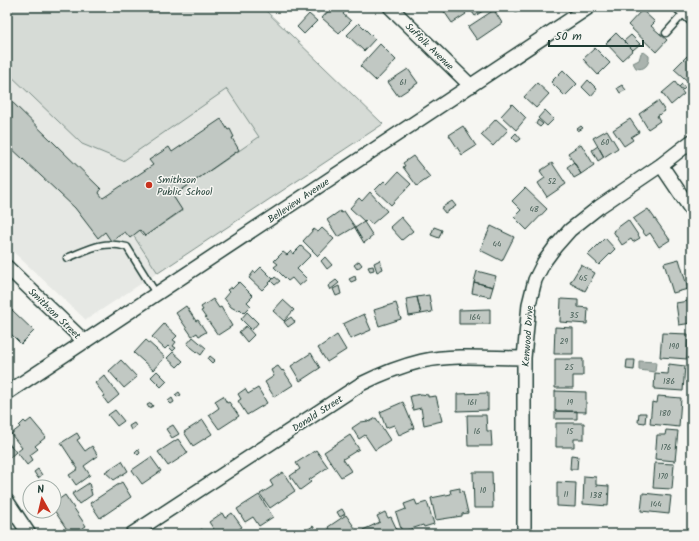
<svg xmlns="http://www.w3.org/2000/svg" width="699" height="541" viewBox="0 0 699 541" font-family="Kalam,sans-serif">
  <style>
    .built { fill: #e6e8e4 }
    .green { fill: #d6dbd6; stroke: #7a8c85 }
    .water { fill: #aab3ae; stroke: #72847d }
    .building { fill: #c1c8c3; stroke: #1f3d34 }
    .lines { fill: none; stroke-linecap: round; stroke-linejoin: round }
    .lane-casing { stroke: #1f3d34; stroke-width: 9 }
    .street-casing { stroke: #1f3d34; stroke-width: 16 }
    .lane { stroke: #f6f6f2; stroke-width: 6 }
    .street { stroke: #f6f6f2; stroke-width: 13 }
    .poi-dot { fill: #c8321e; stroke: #f6f6f2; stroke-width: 1.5 }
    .labels { text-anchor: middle; stroke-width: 3; stroke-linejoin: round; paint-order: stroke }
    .number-label { font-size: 8px; fill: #486058 }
    .street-label { font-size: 10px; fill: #1f3d34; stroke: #f6f6f2 }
    .poi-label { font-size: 10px; fill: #1f3d34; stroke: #f6f6f2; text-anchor: start }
  </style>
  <rect width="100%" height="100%" fill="#f6f6f2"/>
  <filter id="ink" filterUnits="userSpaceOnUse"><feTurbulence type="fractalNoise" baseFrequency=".025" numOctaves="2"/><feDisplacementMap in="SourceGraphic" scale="8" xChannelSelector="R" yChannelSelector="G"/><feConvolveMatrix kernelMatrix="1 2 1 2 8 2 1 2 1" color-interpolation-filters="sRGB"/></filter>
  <g filter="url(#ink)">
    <path class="built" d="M7,7H262L383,124L86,320L7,246Z"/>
    <path class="green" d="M7,7H262L383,124L158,273L133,235L140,230L145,236L182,211L173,196L259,137L227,89L123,161L82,144L7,72Z"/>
    <path class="water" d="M644,52L649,56C650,64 644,71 636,68L633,63L639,60L641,53Z
      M639,361L656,362L655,372L639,370Z"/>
    <path class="building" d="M312,7H324L318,13Z
      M332,7H345L347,9L343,14L351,21L339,33L322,18Z
      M441,7H461L466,14L452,23Z
      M473,7H485L486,9L475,16L470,9Z
      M513,7H525L516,12Z
      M494,10L502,23L477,40L468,27Z
      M642,10L655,22L651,26L667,40L656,52L628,25Z
      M309,14L317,21L304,34L297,27Z
      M359,23L375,39L364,51L347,35Z
      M616,33L633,50L622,60L606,43Z
      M631,35L640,44L633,50L624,41Z
      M380,44L396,60L376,81L360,66Z
      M595,48L610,63L598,75L583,59Z
      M687,56L692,61V85L674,69Z
      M408,69L418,83L398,96L388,82Z
      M563,70L577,84L565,96L551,82Z
      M588,80L597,89L591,96L582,87Z
      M675,82L684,94L671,105L662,93Z
      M537,83L549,94L536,108L524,97Z
      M682,84L685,88L683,90L679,87Z
      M622,85L626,90L620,93L617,88Z
      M7,97L101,189L99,193L103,198L153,165L149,160L169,147L172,152L221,119L228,130L230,129L234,137L232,138L239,150L173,196L182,210L145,236L140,230L130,238L125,232L111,241L105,232L98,238L75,208L7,144Z
      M658,101L665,111L657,116L660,121L648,129L639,114Z
      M512,104L526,118L516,130L501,116Z
      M545,110L554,119L547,126L538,118Z
      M496,119L508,130L493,146L481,135Z
      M630,119L639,132L631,137L633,140L624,146L613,130Z
      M538,120L543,124L540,127L536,124Z
      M463,126L476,146L462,155L449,135Z
      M581,126L583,128L578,131L577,129Z
      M607,130L618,148L604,157L593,138Z
      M516,133L521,139L517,142L512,137Z
      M581,144L594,165L581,174L568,153Z
      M598,146L604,157L598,161L592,150Z
      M413,156L430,177L417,186L403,167L405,166L403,163Z
      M574,162L581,174L574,178L567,167Z
      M552,163L566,184L547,197L538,183L545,178L540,171Z
      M398,172L411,184L391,205L375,190L384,181L387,184Z
      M525,188L547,209L527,230L514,217L521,210L512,201Z
      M370,192L387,211L372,224L367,220L365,222L350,208L359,198L362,201Z
      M452,201L456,206L445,213L441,208Z
      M648,209L670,240L659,247L650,233L646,236L633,219Z
      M340,211L341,213L344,211L355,227L338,237L327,220Z
      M401,217L413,231L402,240L390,227Z
      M628,220L640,238L633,242L631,239L622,245L613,231Z
      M364,222L373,236L364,243L355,228Z
      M491,226L514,237L502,261L480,250Z
      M434,227L442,230L439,238L431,235Z
      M322,228L334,239L318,256L303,241L314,229L318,232Z
      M605,238L615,249L599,265L588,255Z
      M301,246L311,255L297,269L307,279L299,286L292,278L288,281L274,267L278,264L274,261L283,252L287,255L291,251L293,254Z
      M325,257L332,265L327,269L321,261Z
      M679,259L688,289L673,293L664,263Z
      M380,260L383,269L377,272L374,263Z
      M359,261L362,265L357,269L354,265Z
      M581,265L595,273L585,291L570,283Z
      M373,266L374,270L370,271L368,267Z
      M261,267L273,279L262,290L249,278L254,271L255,273Z
      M477,271L496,276L493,287L474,282Z
      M355,276L356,280L351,282L349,279Z
      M275,277L280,281L275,285L271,281Z
      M336,280L339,283L330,290L328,286Z
      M239,282L253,296L247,302L251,306L244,313L240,309L238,311L231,307L224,298L229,292L227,290L231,287L232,289Z
      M474,282L493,287L490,297L472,293Z
      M339,286L341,294L336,296L333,289Z
      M429,295L432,312L421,314L417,297Z
      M417,297L421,314L409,316L406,299Z
      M213,299L219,308L221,307L232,326L218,335L201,311L203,310L201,307Z
      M561,299L578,300V307L588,308L587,324L560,322Z
      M283,300L294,310L284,321L273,311Z
      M688,301L692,323L679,325L676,303Z
      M396,303L401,319L379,326L374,310Z
      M186,306L196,321L198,320L206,332L199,336L197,333L192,336L176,313Z
      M490,309V324H459V310Z
      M12,310L34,331L21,344L7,330V315Z
      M247,312L258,323L252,330L241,319Z
      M364,314L371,330L350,339L343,324Z
      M291,317L295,322L288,327L284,322Z
      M164,324L177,336L173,340L176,342L173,346L176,348L173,351L168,346L165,349L152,337Z
      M246,326L254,335L247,342L239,332Z
      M555,327L573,328V354H554Z
      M662,333L688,334L687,359L660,357Z
      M337,335L346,350L327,362L318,348Z
      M193,337L206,348L201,355L187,344Z
      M146,340L165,357L153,370L134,353Z
      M173,352L183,361L177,367L167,358Z
      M311,353L320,368L300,381L291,366Z
      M210,356L215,360L212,363L208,359Z
      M555,359H583V376H573V388H555Z
      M121,360L137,377L124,388L109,371Z
      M627,360H635L634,370L626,369Z
      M669,364L685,366L683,391L654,389L655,373L668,374Z
      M278,366L282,371L283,370L293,385L274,397L265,382L274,376L271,370Z
      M157,371L167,381L161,387L151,377Z
      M104,375L119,395L108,404L103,397L105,396L95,383Z
      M258,388L267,403L247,415L238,401L241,399L238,394L245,389L248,394Z
      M555,391L586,392V412L555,411Z
      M179,392L181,395L177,397L175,395Z
      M488,393V410L457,411V394Z
      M421,394L428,395V397L436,396L442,421L424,425L421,408L413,410L410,396Z
      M223,396L227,403L229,402L239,416L219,429L209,415L219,408L215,401Z
      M658,396L681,398L679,427L650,424L652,402L657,403Z
      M172,398L174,402L171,404L168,401Z
      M403,402L414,428L399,435L394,425L386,428L380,412Z
      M151,403L153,406L149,408L147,405Z
      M115,410L124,421L117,426L108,415Z
      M555,411H577V419H555Z
      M639,413H646L645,423L638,422Z
      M467,415H486L487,431H491L492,446H468Z
      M376,418L390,440L375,450L365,435L359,439L352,428L361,422L368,421L369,422Z
      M31,419L46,437L35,446L38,449L30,455L33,460L27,465L17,452L22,448L11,434L20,427L19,426L24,421L26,423Z
      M203,420L212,434L193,446L184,432Z
      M134,423L136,426L131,430L129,426Z
      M556,423H584V439H574V447H556Z
      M173,425L179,434L172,438L166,429Z
      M666,430L678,431L675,461L655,459L657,435H665Z
      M77,433L80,438L77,440L85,451L92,446L98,456L84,466L90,475L76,485L69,475L78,469L61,443Z
      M350,435L359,449L343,459L351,471L341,477L324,452Z
      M178,439L188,453L168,466L158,452Z
      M7,441L16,452L7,460Z
      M138,449L140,453L138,455L135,452Z
      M316,450L328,467L309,480L311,482L300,490L290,476L300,469L296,463Z
      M571,455L578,456L577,469H570Z
      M151,457L161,471L142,484L132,470Z
      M122,461L128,471L114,480L105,472Z
      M655,463L674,464L672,489L653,488Z
      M38,469L42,475L38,478L34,472Z
      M283,472L295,491L270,508L260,494L273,486L270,481Z
      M473,472H492L493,508H474Z
      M584,476L596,477V485L609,486L608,506L583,504Z
      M122,482L131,497L100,518L90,503Z
      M557,482L576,483L575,507L557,506Z
      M89,483L92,495L79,504L72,494Z
      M460,488V492L463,491L468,513L462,514V516L436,520L431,498L451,494L450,490Z
      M643,493L671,496L669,514L641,511Z
      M65,495L86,526L74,534H70L54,510V503Z
      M259,495L273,517L259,526L253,517L245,522L237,509Z
      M415,500L417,505L427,502L434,524L424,527L423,525L402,532L396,513L406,509L404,504Z
      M342,509L345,514L340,517L337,512Z
      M385,512L388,518L391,517L399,534H365L363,530L380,522L377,516Z
      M222,513L225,518L232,513L242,527L235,532L236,534H217L209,522Z
      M346,515L355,528L345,534H333L328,527Z
      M313,526L318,534H305L304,532Z
      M202,529L205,534H194Z"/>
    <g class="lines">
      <g class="lane-casing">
        <path id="lane" d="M666,33L685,12
          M67,258C90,249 102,240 127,247L157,295"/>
      </g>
      <g class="street-casing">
        <path id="street" d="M390,7L471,86
          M680,7L692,18
          M661,165L692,211
          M7,267L85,342
          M7,393L589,7
          M7,501L29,534
          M132,534L361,384C381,374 401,366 422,361C455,354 491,358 524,358
          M524,534V358L529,304L535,280L544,262L555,247L570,230L599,207L661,165L692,141"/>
      </g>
      <use href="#lane" class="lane"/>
      <use href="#street" class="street"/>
    </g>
  </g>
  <circle class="poi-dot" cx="149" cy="185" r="4"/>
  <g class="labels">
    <g class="number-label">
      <text x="403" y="85">61</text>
      <text x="605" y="145">60</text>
      <text x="552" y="184">52</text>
      <text x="534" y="212">48</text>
      <text x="497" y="247">44</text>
      <text x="583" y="281">45</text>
      <text x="574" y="318">35</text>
      <text x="475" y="320">164</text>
      <text x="564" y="344">29</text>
      <text x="674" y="349">190</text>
      <text x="569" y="370">25</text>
      <text x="669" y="384">186</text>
      <text x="472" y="405">161</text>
      <text x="570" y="405">19</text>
      <text x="665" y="416">180</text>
      <text x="477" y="434">16</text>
      <text x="570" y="434">15</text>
      <text x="666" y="450">176</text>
      <text x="663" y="479">170</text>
      <text x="483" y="493">10</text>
      <text x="566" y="497">11</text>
      <text x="596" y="498">138</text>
      <text x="656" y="507">144</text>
    </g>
    <g class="street-label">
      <text transform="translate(430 46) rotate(44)" y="4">Suffolk Avenue</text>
      <text transform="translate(298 200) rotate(-34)" y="4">Belleview Avenue</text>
      <text transform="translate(55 313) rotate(44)" y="4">Smithson Street</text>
      <text transform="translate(527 336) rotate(-86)" y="4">Kenwood Drive</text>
      <text transform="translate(317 413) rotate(-33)" y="4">Donald Street</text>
    </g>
    <g class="poi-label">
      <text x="157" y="183">Smithson<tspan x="157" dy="12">Public School</tspan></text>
    </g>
  </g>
  <rect width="699" height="541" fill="none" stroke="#f6f6f2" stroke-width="24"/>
  <rect x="12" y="12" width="675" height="517" fill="none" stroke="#1f3d34" stroke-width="1.5" filter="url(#ink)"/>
  <g transform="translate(42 499) rotate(352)"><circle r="19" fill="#f6f6f2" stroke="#a0aca6"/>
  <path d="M0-3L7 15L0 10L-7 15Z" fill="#c8321e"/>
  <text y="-6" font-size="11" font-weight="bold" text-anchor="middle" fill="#1f3d34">N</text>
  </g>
  <path d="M549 40v6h94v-6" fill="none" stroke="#1f3d34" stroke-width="2"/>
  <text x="555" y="40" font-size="12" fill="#1f3d34" stroke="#f6f6f2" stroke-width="3" paint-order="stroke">50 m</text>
</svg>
